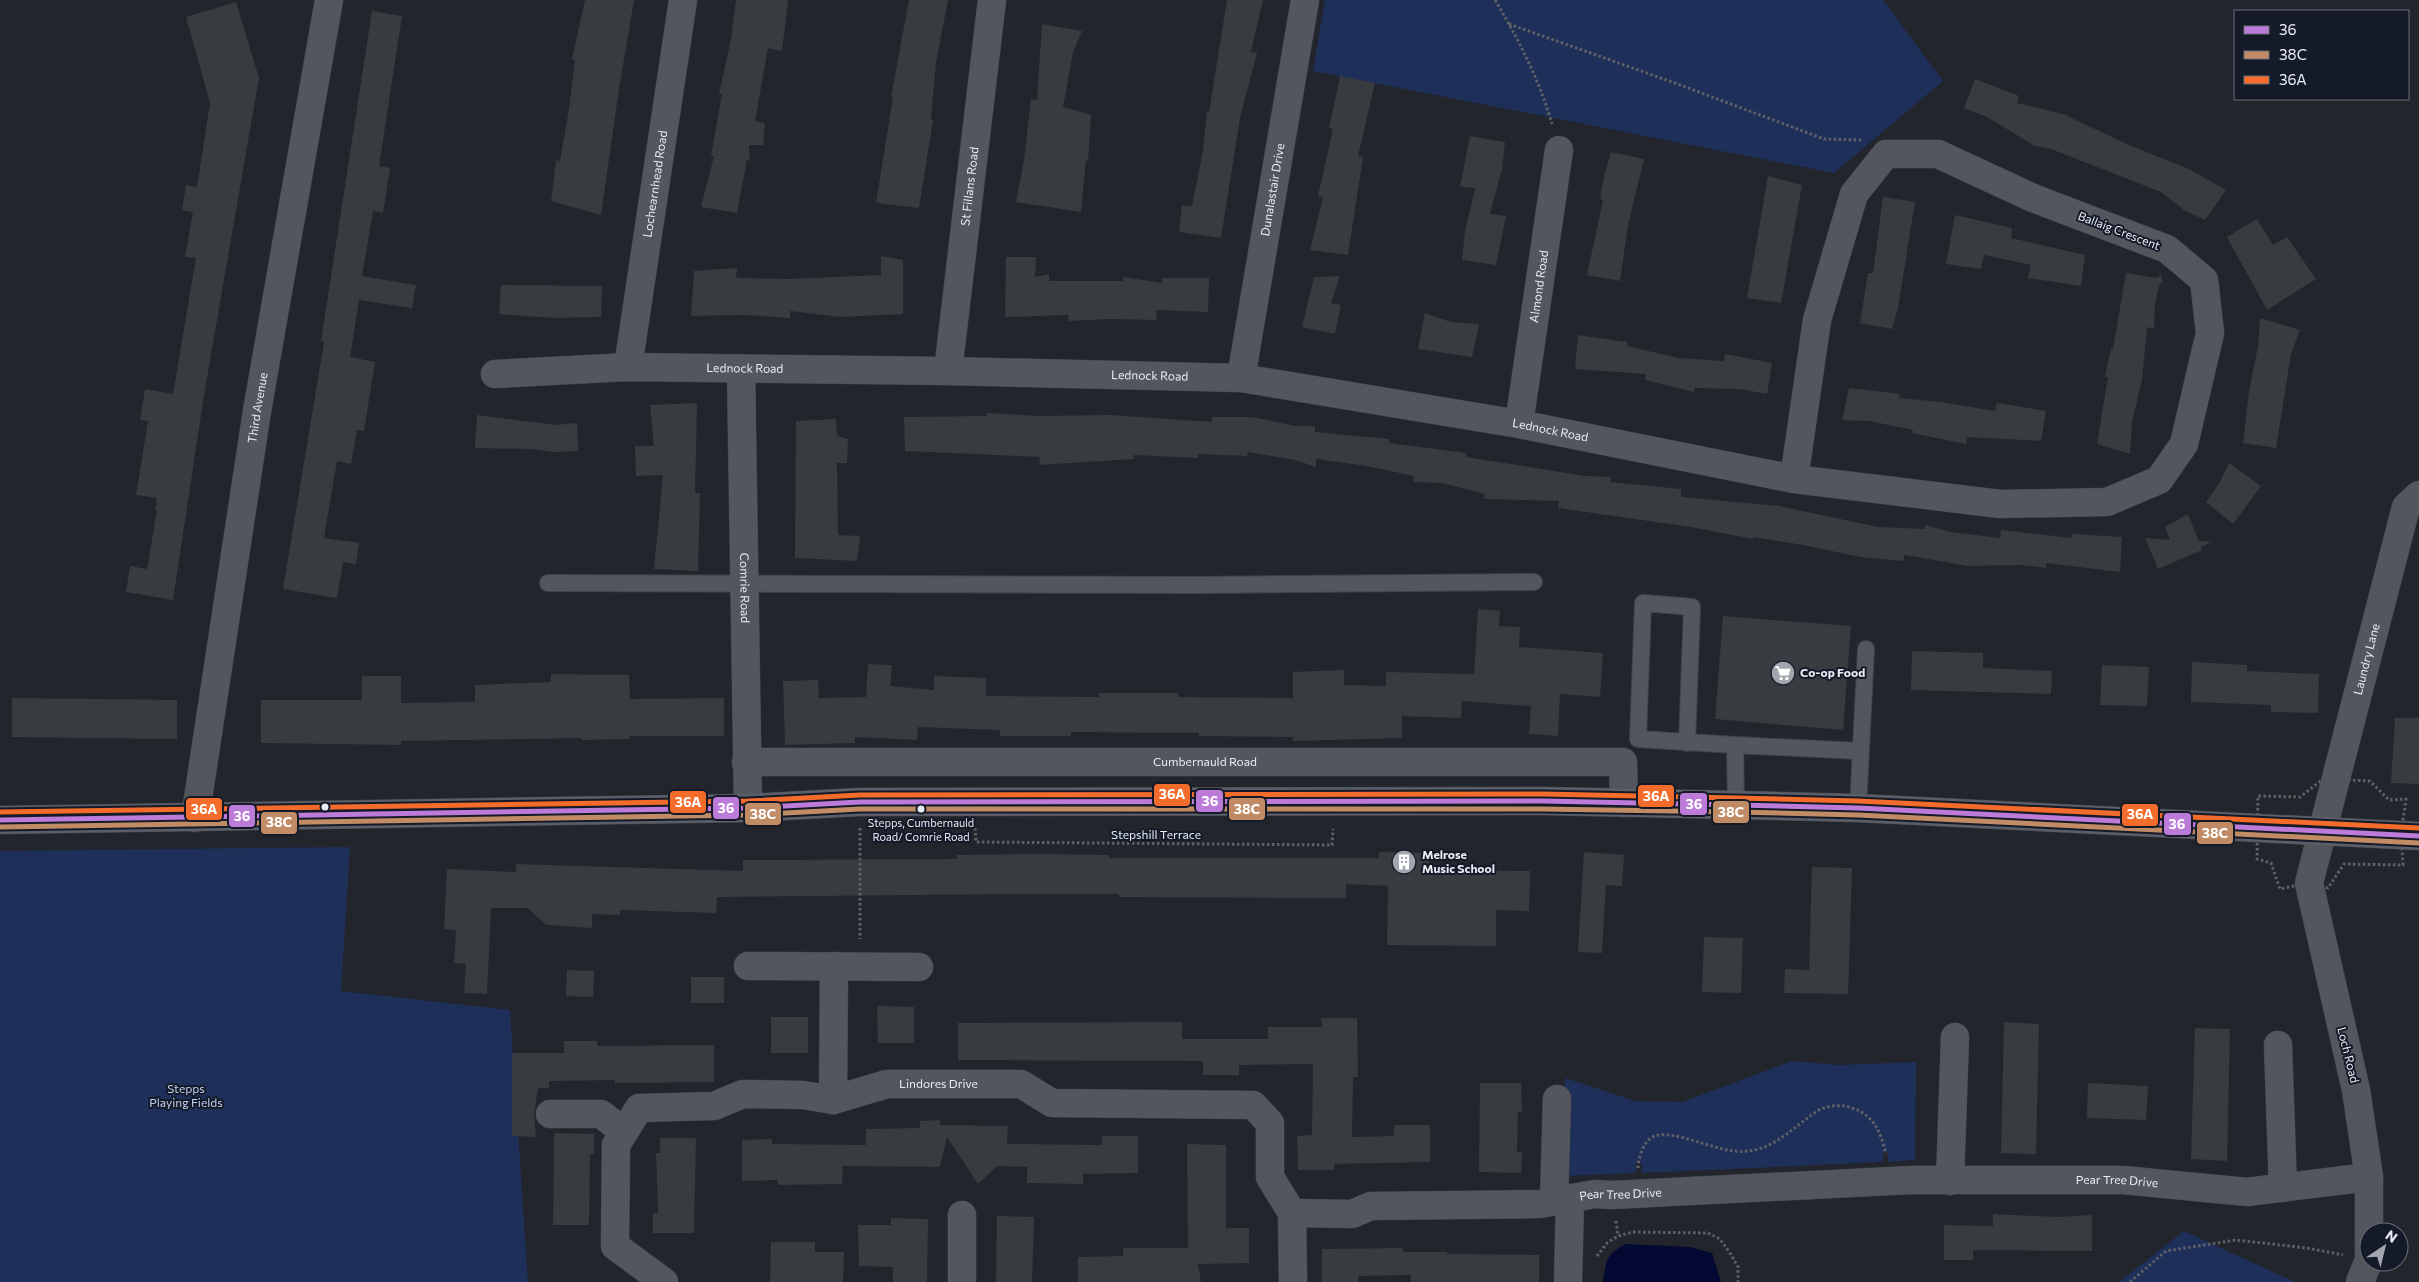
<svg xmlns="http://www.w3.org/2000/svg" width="2419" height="1282" viewBox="0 0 2419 1282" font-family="Commissioner,sans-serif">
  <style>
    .green { fill: #1e2f59 }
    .water { fill: #040933 }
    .building { fill: #383b40 }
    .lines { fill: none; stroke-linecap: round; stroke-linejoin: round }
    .service-casing { stroke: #404349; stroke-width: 18 }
    .minor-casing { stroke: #404349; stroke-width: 29 }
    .primary-casing { stroke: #404349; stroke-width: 29 }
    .path { stroke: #5f6166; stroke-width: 3; stroke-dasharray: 2.5 2.5; stroke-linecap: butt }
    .service { stroke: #53565c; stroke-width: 16 }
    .minor { stroke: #53565c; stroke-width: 28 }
    .primary { stroke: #5a5e68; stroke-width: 28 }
    .bus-1-casing { stroke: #141a27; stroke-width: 9 }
    .bus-2-casing { stroke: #141a27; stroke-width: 9 }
    .bus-3-casing { stroke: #141a27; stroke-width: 9 }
    .bus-1 { stroke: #bd7bd9; stroke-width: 5 }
    .bus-2 { stroke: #c18c65; stroke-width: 5 }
    .bus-3 { stroke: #f36c2b; stroke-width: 5 }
    .bus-dot { fill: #e7ecf5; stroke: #141a27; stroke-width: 2 }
    .labels { text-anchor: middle; stroke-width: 4; stroke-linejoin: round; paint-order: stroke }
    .bus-label { font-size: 11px; fill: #e7ecf5; stroke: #141a27 }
    .street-label { font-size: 12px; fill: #e7ecf5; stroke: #141a27 }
    .poi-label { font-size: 12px; font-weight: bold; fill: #e7ecf5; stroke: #141a27; text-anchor: start }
    .park-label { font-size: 12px; fill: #c2d2f2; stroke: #141a27 }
    .line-badge { stroke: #141a27; stroke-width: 2 }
    .badge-label { font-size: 14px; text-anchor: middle; font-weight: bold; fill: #fff }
  </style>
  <rect width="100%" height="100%" fill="#22252c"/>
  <path class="green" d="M1325,0H1883L1943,81L1834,173L1313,71Z
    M350,847L341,991L510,1010L528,1282H0V851Z
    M1792,1061L1840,1065L1916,1062L1915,1160L1888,1162V1152H1883V1162L1642,1173L1641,1163H1636V1173L1564,1176L1565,1078L1635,1101L1682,1102Z
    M2184,1231L2295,1282H2119Z"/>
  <path class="water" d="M1626,1244L1690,1247L1712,1253L1721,1282H1603C1606,1261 1606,1254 1626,1244Z"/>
  <path class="building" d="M585,0H634L619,89L601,215L551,201L556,160L560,161L569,109L575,60L572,59Z
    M736,0H788L782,51L768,48L755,121L765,123L763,145H749L750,161L747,160L737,213L701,207L714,156H711L722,94H719L731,39Z
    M909,0H948L936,62L931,119L933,120L919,208L876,203L893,97H891Z
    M1227,0H1263L1251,52L1257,53L1240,118L1221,238L1179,232L1182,205L1192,206L1203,151L1207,112H1209Z
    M236,2L259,78L204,395L173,600L126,592L130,566L147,569L157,510H155L157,498L136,495L148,421L140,420L145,389L173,394L196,258L185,257L193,212L182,210L186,185L197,187L210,103L186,17Z
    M372,11L402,16L379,166L390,168L383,213L373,211L362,276L416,285L412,308L359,300L350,357L375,362L364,431L357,430L351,464L337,461L324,538L359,543L356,564L343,562L337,598L283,589L324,342L321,341Z
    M1042,24L1082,31L1073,52L1063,107L1091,115L1088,161L1086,160L1081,212L1016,202L1024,160L1031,99L1037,100Z
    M1340,76L1375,83L1358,156L1363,157L1348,255L1310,250L1323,197L1318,196L1333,129L1329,128Z
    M1975,79L2019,96L2017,103L2063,114L2129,145L2189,169L2226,190L2205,220L2184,210L2161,192L2051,149L2035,146L1987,117L1964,108Z
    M1470,136L1505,142L1502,169L1490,214L1506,216L1496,265L1462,260L1465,232L1475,188L1460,187Z
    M1611,152L1644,159L1628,225L1620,281L1587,275L1603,200L1600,199L1604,176Z
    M1768,176L1802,185L1781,303L1747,298Z
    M1883,197L1915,202L1898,308L1892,329L1860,323L1868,273H1873Z
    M1955,215L2012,228L2011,238L2085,255L2081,286L2028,278L2031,265L1984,255L1981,269L1946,264Z
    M2257,219L2273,245L2287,237L2316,279L2267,310L2227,237Z
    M881,256L903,260V314L841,317L790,311V318L745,315L691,316L694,271L737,268L736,278L788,279L881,275Z
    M1006,257H1036L1035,277L1049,274V281H1123V277L1162,283V278H1209L1208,312L1156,310L1157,320L1110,319L1068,321L1069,315L1005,317Z
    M2126,273L2156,278L2162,275L2161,279L2163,280L2159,286L2155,304L2154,329L2147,327L2142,380L2132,422L2130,454L2097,444L2108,377H2105L2111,348L2113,349Z
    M1340,276L1331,303L1341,305L1335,334L1302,327L1314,277Z
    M501,285L602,286L601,317L553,318L499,314Z
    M1425,313L1451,322L1479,324L1472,357L1418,349Z
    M2260,318L2300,330L2291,354L2276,448L2243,443L2249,391L2258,346Z
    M1578,335L1627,342V346L1678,358L1724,361L1725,354L1772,363L1767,394L1740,389L1695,388L1694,392L1645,380L1646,374L1575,369Z
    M1849,388L1900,394L1899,398L1941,402L1995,411L1997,403L2046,411L2041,441L1967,437L1966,444L1912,433L1913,430L1869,421L1842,420Z
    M697,403L695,493H700L698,571L654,569L663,475L636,476L635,446H654L650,405Z
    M987,413L1040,416L1110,415L1212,422V417H1252L1296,426H1315V432L1389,439V443L1466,453V457L1586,476L1611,477L1610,482L1681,489V497L1779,506L1878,527L1925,529V525L1951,532L2000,538L2001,530L2072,538V534L2122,537L2120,572L2046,563V568L2022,565L1969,566L1904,555V561L1860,557L1803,545L1753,537V539L1691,527L1558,508L1559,501L1484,499L1485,494L1442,483L1413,482L1414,476L1367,466L1316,459V467L1295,460L1248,452L1247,456L1198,454V458L1134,455V459L1039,465L1040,457L905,451L904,417L987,416Z
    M477,415L556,425L577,423L578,451L554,452L531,449L475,448Z
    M836,419L837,436L848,439L847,463H837L838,535L860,536L857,561L795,558L796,421Z
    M2229,463L2261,486L2233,524L2206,502L2220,482Z
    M2188,514L2199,541L2211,542L2201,547L2202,550L2158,569L2145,538L2170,540L2165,527Z
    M1478,609L1500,611L1499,626L1520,627L1519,647L1603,653L1600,697L1560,694L1558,736L1529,734L1531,706L1462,701L1461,718L1402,716V738L1293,741V737L1199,736V733L1071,732V736H1000V730L918,727L917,740L855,737V743L785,745L783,681L818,680L819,698L866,697L868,664L892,665L890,686L934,690V676L986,678V696L1099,697V693H1178V697L1293,698V672L1344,670V685L1386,686V672L1474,674Z
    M1723,616L1851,626L1843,730L1715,719Z
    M1912,651L1983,653V668L2052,671L2051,694L1911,690Z
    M2192,662L2247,665V671L2319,674L2318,713L2271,712V705L2191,702Z
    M2102,665L2149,667L2147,706L2100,705Z
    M551,674L629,675L630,699L724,698V736H630V739L582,740V738L401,741V745L261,743V700H362V676H401V703L475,702V685L551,682Z
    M12,698L177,700V739L12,737Z
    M2395,718H2419V784L2391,783Z
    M1379,852L1429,853V870L1530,871L1529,911L1496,910V946L1387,945L1388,886L1346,884V898L1119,897V894H1028L717,897L716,913L620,910V915L592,914V928L546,925L528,908H491L487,994L464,993L466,964L454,963L456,930L444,929L447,869L516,872V864L743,871V860L957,859V855L1038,854L1109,855V858H1379Z
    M1584,852L1624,855L1622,886L1606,885L1602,953L1578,952Z
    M1812,867L1852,868L1848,994L1784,993L1785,969L1809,970Z
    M1704,937L1743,938L1741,993L1702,992Z
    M567,970L594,971L593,997L566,996Z
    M691,977H724V1003H691Z
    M877,1006L914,1007V1043H878Z
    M771,1017H808V1053H771Z
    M1321,1018H1357L1358,1077H1353L1352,1137L1394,1136V1125H1430V1162L1334,1164V1170H1298L1297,1136L1312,1135L1313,1064L1239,1065V1075H1203V1061L958,1060V1023L1182,1022V1039H1268V1027H1322Z
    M2004,1022L2039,1024L2036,1154L2001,1153Z
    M2195,1028L2230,1029L2227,1161L2191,1159Z
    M564,1041H597V1046L714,1045V1082L615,1083V1080L549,1081V1088H538L534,1114L536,1137L512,1136V1053H564Z
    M1480,1083H1521L1522,1112H1518L1517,1152H1522L1521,1173L1479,1172Z
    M2088,1083L2148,1086L2146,1120L2087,1118Z
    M940,1120V1125L1008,1126L1007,1144L1102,1145V1136H1138V1173L1083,1174V1184L1027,1183V1167L997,1166L978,1184L947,1137L940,1167L843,1166L842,1184L778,1185V1180L742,1181V1140L772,1139V1144L866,1145V1129L920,1128V1121Z
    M554,1133L594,1134V1154H590L589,1225H553Z
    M660,1138H696L694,1233H653V1213H658L656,1153H660Z
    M1187,1144L1226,1145V1228H1249V1263L1198,1264L1201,1282H1078V1257L1123,1256V1248H1188Z
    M1993,1214L2057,1217L2092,1215V1251L1973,1250V1260H1944V1225L1993,1226Z
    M997,1216L1034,1217L1032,1282H996Z
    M891,1218L928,1219L927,1282H893V1267L859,1266L858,1225H891Z
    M771,1242H815V1252H844L843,1282H770Z
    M1403,1248V1252H1447V1254L1539,1255V1282H1411V1275L1358,1276V1282H1322V1249Z"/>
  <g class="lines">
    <g class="service-casing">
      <path id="service" d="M548,583L1197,585L1534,582
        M1687,743L1692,607L1643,603L1638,739L1735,745L1736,805
        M1735,745L1859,751
        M1858,808L1866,649"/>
    </g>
    <g class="minor-casing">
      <g id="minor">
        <path id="s1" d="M628,367L683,0"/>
        <path id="s2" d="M741,369L748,808"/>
        <path id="s3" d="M948,371L992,0"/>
        <path id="s4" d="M495,374L628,367L948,371L1241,378L1519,424L1794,479L2000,504L2107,502L2159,480L2184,444L2210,333L2204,280L2167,249L2033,198L1938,154H1886L1854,194L1817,320L1794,479"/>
        <path id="s5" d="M1241,378L1305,0"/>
        <path id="s6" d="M1519,424L1559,150"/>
        <path id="s7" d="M746,762H1623L1624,803"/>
        <path id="s8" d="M195,818L257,411L329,0"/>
        <path d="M748,966L919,967"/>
        <path d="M2278,1045L2283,1188"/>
        <path d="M833,1100L834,966"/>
        <path d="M550,1114H601L623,1131"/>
        <path d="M1950,1181L1955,1037"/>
        <path d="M1554,1201L1557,1099"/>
        <path id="s9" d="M1292,1213L1352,1214L1371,1206L1540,1204L1595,1194L1612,1195L1912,1180H2123L2247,1192L2369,1177"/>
        <path d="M962,1215V1282"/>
        <path id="s10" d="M664,1282L615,1246L616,1145L639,1108L714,1106L743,1094L803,1095L833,1100L887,1084H1021L1052,1103L1253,1105L1270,1123V1177L1292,1213L1293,1282"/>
        <path d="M1568,1282L1570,1198"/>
        <path id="s11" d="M2360,1282L2369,1260V1177L2356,1090L2309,883L2406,507L2419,495"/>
      </g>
    </g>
    <g class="primary-casing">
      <path id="primary" d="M0,820L748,808L860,802L1543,801L1736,805L1858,808L2419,836"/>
    </g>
    <path class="path" d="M1495,0C1519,40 1539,79 1552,124
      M1509,24L1672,82L1824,139L1863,140
      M2323,779L2370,781L2389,800L2406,799L2401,835L2403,865L2344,864L2328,888L2309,883L2280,889L2271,863L2257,859L2258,796L2300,797Z
      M860,828V939
      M975,828L976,842L1332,845L1333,829
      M1638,1168C1638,1158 1644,1139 1655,1136C1678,1129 1719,1155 1748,1151C1777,1148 1795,1125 1819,1110C1826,1106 1837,1105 1844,1106C1871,1111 1880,1128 1886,1154
      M1616,1221L1618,1236
      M1597,1256L1607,1243L1618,1236L1633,1232L1708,1233L1720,1239L1730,1253L1738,1267V1282
      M2130,1282L2166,1251L2236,1240L2307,1248L2343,1255"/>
    <use href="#service" class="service"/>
    <use href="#minor" class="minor"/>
    <use href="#primary" class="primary"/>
    <g class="bus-1-casing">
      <path id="bus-1" d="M0,820L748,808L860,802L1543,801L1736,805L1858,808L2419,836"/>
    </g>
    <g class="bus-2-casing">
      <path id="bus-2" d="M0,827L748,815L860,809H1543L1736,812L1858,815L2419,843"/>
    </g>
    <g class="bus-3-casing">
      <path id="bus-3" d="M0,812L748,801L860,795L1543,794L1736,798L1858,801L2419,828"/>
    </g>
    <use href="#bus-1" class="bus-1"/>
    <use href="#bus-2" class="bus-2"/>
    <use href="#bus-3" class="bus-3"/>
  </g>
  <defs>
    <g id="supermarket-disc" transform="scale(1.25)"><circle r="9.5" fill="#a2a6af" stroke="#141a27"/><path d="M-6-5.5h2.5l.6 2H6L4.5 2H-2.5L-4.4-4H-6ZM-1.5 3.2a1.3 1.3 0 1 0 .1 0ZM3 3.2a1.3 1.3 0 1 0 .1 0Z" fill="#fff"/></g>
    <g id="building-disc" transform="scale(1.25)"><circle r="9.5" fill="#a2a6af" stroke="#141a27"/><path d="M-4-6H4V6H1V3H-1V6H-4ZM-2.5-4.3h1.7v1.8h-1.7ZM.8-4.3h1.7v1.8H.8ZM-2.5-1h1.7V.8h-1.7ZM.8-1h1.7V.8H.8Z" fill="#fff"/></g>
  </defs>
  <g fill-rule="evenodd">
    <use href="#supermarket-disc" x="1783" y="673"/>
    <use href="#building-disc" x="1404" y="862"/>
  </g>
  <g class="bus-dot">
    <circle cx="325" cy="807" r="4.5"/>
    <circle cx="921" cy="809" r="4.5"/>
  </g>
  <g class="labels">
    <g class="bus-label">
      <text x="921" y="827">Stepps, Cumbernauld<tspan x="921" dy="14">Road/ Comrie Road</tspan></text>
    </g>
    <g class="street-label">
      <text dy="4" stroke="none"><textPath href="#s1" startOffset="185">Lochearnhead Road</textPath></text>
      <text dy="4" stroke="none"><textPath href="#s3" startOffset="186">St Fillans Road</textPath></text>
      <text dy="4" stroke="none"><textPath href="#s5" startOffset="191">Dunalastair Drive</textPath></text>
      <text transform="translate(2119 231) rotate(21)" y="4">Ballaig Crescent</text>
      <text dy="4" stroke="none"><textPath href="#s6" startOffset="139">Almond Road</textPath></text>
      <text dy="4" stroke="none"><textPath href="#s4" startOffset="250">Lednock Road</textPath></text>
      <text dy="4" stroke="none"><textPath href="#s4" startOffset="655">Lednock Road</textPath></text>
      <text dy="4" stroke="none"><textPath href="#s8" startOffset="415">Third Avenue</textPath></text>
      <text dy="4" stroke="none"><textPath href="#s4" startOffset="1060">Lednock Road</textPath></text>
      <text dy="4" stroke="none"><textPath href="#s2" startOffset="219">Comrie Road</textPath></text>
      <text dy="4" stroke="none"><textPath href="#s11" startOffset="638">Laundry Lane</textPath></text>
      <text dy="4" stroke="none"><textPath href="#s7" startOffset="459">Cumbernauld Road</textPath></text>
      <text x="1156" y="839">Stepshill Terrace</text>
      <text transform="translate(2348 1055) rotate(76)" y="4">Loch Road</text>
      <text dy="4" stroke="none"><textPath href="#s10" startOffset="510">Lindores Drive</textPath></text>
      <text dy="4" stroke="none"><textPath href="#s9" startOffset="828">Pear Tree Drive</textPath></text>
      <text dy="4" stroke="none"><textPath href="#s9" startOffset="331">Pear Tree Drive</textPath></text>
    </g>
    <g class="poi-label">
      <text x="1800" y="677">Co-op Food</text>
      <text x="1422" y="859">Melrose<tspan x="1422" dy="14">Music School</tspan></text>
    </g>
    <g class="park-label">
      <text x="186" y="1093">Stepps<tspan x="186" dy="14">Playing Fields</tspan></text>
    </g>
  </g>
  <g class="line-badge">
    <rect x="1153" y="783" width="38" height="24" rx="5" fill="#f36c2b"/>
    <rect x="1637" y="784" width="38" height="24" rx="5" fill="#f36c2b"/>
    <rect x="1195" y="789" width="29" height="24" rx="5" fill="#bd7bd9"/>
    <rect x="669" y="790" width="38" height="24" rx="5" fill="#f36c2b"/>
    <rect x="1679" y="792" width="29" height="24" rx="5" fill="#bd7bd9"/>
    <rect x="712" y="796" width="28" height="24" rx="5" fill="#bd7bd9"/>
    <rect x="185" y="797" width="38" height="24" rx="5" fill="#f36c2b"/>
    <rect x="1228" y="797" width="38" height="24" rx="5" fill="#c18c65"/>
    <rect x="1712" y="800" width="38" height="24" rx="5" fill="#c18c65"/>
    <rect x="744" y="802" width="38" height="24" rx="5" fill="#c18c65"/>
    <rect x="2121" y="803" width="38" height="24" rx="5" fill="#f36c2b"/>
    <rect x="228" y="804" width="28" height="24" rx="5" fill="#bd7bd9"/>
    <rect x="260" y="811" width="38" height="24" rx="5" fill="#c18c65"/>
    <rect x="2163" y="812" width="29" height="24" rx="5" fill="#bd7bd9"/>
    <rect x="2196" y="821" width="38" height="24" rx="5" fill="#c18c65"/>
  </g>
  <g class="badge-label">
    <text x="1172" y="799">36A</text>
    <text x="1656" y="801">36A</text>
    <text x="1210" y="806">36</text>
    <text x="688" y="807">36A</text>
    <text x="1694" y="809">36</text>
    <text x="726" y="813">36</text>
    <text x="204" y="814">36A</text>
    <text x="1247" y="814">38C</text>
    <text x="1731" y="817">38C</text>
    <text x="763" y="819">38C</text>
    <text x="2140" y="819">36A</text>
    <text x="242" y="821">36</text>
    <text x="279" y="827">38C</text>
    <text x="2177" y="829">36</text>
    <text x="2215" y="838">38C</text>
  </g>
  <rect x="2234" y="10" width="175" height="90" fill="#141a27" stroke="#686e79"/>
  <rect x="2244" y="26" width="25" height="8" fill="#bd7bd9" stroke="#686e79"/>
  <text x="2279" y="35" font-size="15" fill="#e7ecf5">36</text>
  <rect x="2244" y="51" width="25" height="8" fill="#c18c65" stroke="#686e79"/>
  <text x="2279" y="60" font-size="15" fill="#e7ecf5">38C</text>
  <rect x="2244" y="76" width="25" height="8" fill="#f36c2b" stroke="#686e79"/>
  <text x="2279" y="85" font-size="15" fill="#e7ecf5">36A</text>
  <g transform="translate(2384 1247) rotate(35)"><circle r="24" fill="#141a27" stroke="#686e79"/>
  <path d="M0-4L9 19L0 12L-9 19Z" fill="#a2a6af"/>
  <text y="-8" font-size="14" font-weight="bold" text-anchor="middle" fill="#e7ecf5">N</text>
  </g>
</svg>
